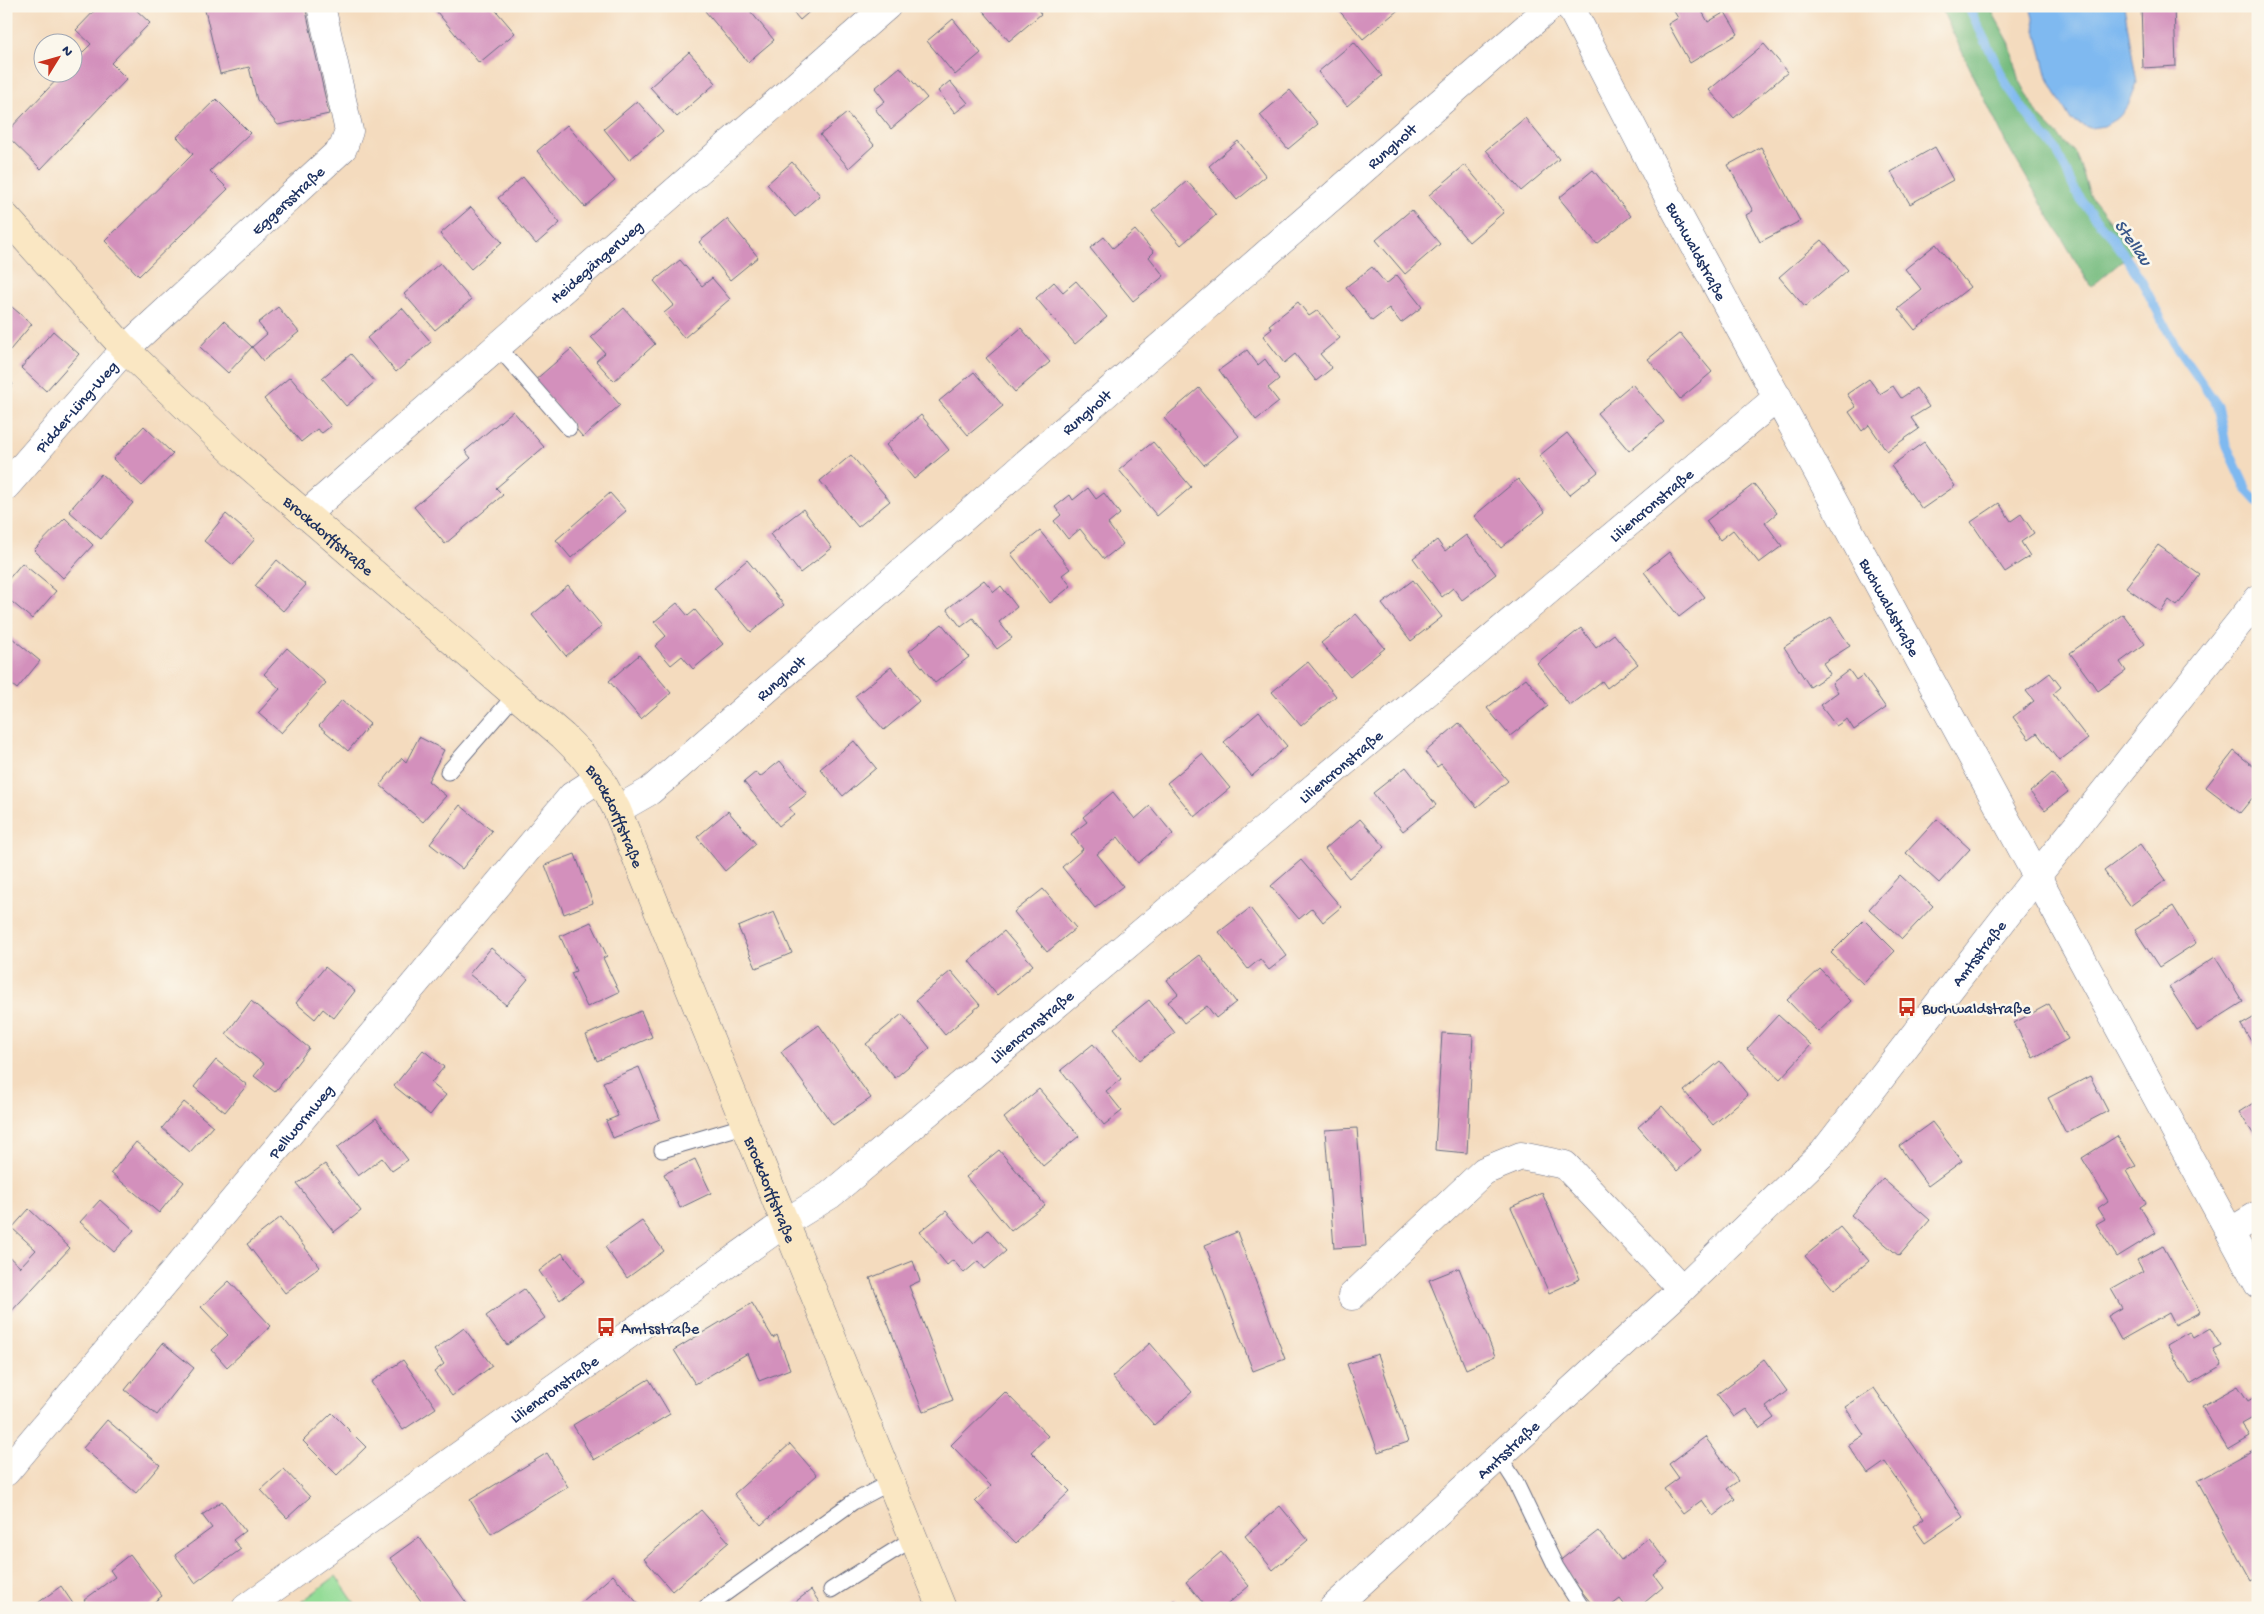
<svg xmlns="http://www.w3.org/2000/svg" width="2264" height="1614" viewBox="0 0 2264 1614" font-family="'Gochi Hand',sans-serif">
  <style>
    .green { fill: #93dc96; stroke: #57867a }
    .forest { fill: #76bc7f; stroke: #48766e }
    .water { fill: #7fb9f0; stroke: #4d74a7 }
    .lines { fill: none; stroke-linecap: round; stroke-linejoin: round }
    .stream { stroke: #7fb9f0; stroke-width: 9 }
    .building { fill: #d390bc }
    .lane-casing { stroke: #676b80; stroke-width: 17 }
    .street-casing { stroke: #676b80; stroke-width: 29 }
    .secondary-casing { stroke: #676b80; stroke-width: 29 }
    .lane { stroke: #fff; stroke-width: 15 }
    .street { stroke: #fff; stroke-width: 28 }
    .secondary { stroke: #fae7c3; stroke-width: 28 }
    .labels { text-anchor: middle; stroke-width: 5; stroke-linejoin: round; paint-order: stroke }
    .street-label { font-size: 16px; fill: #1b2f5e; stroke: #fbf7ec }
    .poi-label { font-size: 16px; fill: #1b2f5e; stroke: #fbf7ec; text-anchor: start }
    .water-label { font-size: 18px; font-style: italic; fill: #39588a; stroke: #fbf7ec }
  </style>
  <rect width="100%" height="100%" fill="#fbf7ec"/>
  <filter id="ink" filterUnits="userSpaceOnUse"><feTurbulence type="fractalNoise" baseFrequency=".02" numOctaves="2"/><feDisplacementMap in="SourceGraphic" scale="10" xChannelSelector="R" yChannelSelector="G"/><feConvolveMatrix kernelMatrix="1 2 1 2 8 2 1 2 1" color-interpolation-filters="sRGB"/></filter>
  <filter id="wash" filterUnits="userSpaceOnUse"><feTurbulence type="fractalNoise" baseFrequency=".0096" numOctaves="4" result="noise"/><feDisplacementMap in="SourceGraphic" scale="20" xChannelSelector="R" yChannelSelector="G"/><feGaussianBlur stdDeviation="1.12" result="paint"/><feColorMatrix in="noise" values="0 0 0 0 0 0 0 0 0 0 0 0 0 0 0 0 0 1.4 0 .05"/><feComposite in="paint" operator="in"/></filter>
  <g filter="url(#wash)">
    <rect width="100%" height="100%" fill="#f4dbbe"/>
    <path class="green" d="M336,1576L358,1608H293Z"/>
    <path class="forest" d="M1940,6H1989L2009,42L2020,81L2039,116L2076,154L2090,195L2134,251L2091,287L2006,143Z"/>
    <path class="water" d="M2030,6H2124L2137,83L2128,106L2119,117L2104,126L2090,128L2071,120L2058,98L2048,78Z"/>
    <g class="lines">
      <path class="stream" d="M1968,6L2008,87L2034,124L2056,149L2075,191L2093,216L2113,238L2141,280L2174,343L2218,406L2226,444L2248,492L2258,503"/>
    </g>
    <g id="blocks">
      <path class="building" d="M99,6H132L150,23L111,63L127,79L41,169L6,135V133L64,72H72V63L91,44L76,30Z
        M204,6H305L329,114L278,125L257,100L249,67L220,74Z
        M432,6H492L515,33L479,63Z
        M711,6H746L774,40L748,62L705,11Z
        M788,6H816L800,20Z
        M979,6H1035L1041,14L1009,41Z
        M1339,6H1403L1363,39L1337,8Z
        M1676,6H1699L1708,22L1725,12L1738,34L1690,63L1668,24L1678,18L1672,8Z
        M2141,6H2174L2176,66L2143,68Z
        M953,19L981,53L955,75L927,41Z
        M1354,42L1382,76L1347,106L1318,72Z
        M1764,44L1788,72L1734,118L1709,90Z
        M689,52L716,83L677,117L650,87Z
        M900,67L927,98L891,129L875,109L885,101L875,88Z
        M950,81L968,103L955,113L938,91Z
        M1290,90L1318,124L1288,149L1260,115Z
        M216,99L250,133L210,171L228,189L139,276L105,241L193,154L177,137Z
        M637,101L663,131L629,160L604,129Z
        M847,113L874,145L849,168L820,135Z
        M1525,118L1559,159L1521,191L1486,150Z
        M567,125L615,181L585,207L537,151Z
        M1238,141L1266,176L1237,200L1209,166Z
        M1761,147L1800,221L1760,242L1746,215L1753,211L1728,165Z
        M1935,147L1953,180L1910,204L1891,172Z
        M792,162L820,195L795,217L767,184Z
        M1465,165L1504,212L1469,242L1429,195Z
        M1593,170L1631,216L1597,244L1559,198Z
        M523,177L560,223L536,244L498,198Z
        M1187,181L1216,215L1181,245L1152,211Z
        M471,207L502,242L471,269L440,234Z
        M1411,210L1440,244L1405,274L1376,240Z
        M727,219L758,257L730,280L699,242Z
        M1135,230L1154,252L1149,257L1164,276L1133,301L1090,248L1104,237L1113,248Z
        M1822,240L1848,270L1805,307L1779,277Z
        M1936,244L1970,287L1915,330L1898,309L1922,290L1905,269Z
        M680,260L702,286L712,278L730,299L684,338L664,313L674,305L654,281Z
        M440,263L471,300L435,330L404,294Z
        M1372,267L1386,284L1397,275L1422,307L1401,323L1389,308L1372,321L1346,287Z
        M1076,281L1107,317L1075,344L1036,298L1054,282L1063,292Z
        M6,302L32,324L10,350L6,347Z
        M1298,302L1309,316L1318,310L1340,338L1320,354L1332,368L1316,381L1295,354L1284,363L1263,336L1272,329L1269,325Z
        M278,307L299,332L263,361L252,347L267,334L258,323Z
        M402,308L431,342L396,372L367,338Z
        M624,308L655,344L614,381L596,361L605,353L591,337Z
        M224,321L252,347L228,373L200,347Z
        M1021,328L1050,362L1015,392L986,358Z
        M53,331L79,354L46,391L21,368Z
        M1680,333L1712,372L1680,399L1648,359Z
        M571,349L620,405L583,437L534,381Z
        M1247,350L1258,365L1265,359L1279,379L1268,388L1279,402L1256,420L1219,370Z
        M351,354L375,382L346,406L322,378Z
        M974,372L1003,406L968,435L939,401Z
        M290,377L331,426L322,433L317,429L301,442L264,399Z
        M6,378L13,384L6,393Z
        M1869,379L1880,394L1893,386L1901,398L1916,388L1929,407L1911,418L1919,429L1887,451L1869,425L1862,431L1849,412L1856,407L1847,394Z
        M1632,384L1664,422L1629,451L1597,413Z
        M1199,388L1239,436L1204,465L1164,418Z
        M513,411L544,447L496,488L503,495L445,544L414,507L471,458L465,451Z
        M921,415L949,450L914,479L886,445Z
        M144,426L173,454L142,486L113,459Z
        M1567,433L1598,472L1569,495L1539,456Z
        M1153,442L1191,487L1157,516L1119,470Z
        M1924,442L1955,486L1922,509L1891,466Z
        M851,455L890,501L858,527L820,481Z
        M101,474L133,503L101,539L69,511Z
        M1518,479L1545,512L1501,548L1474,516Z
        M1754,484L1777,513L1765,523L1782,546L1759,563L1733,530L1720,540L1706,521Z
        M1088,488L1096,499L1104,493L1120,514L1108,524L1123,544L1104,559L1080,529L1068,539L1054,521L1061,515L1055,507L1070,495L1073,500Z
        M610,493L626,511L571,558L556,540Z
        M1999,503L2011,521L2021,514L2034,533L2021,542L2030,556L2005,572L1971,522Z
        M803,509L832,548L800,573L770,534Z
        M226,514L255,539L233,565L204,541Z
        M65,518L93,545L63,578L34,550Z
        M1040,531L1070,569L1062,575L1071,586L1050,603L1011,554Z
        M1466,535L1496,574L1462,600L1453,588L1442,597L1413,558L1437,540L1445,551Z
        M2158,545L2200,575L2177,606L2169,600L2161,612L2126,587Z
        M1669,552L1705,597L1679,617L1644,572Z
        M277,560L306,585L283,611L255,586Z
        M747,560L784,605L751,632L714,588Z
        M22,563L56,591L32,619L6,597V582Z
        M984,580L994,592L1001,586L1017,607L999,622L1012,638L997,649L973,618L961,627L947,609Z
        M1413,580L1442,617L1411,641L1382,604Z
        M568,585L602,626L566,656L532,615Z
        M677,603L688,616L695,610L723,644L693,669L682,656L671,665L655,646L666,636L654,622Z
        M1356,614L1385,648L1350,677L1321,643Z
        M2123,614L2145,644L2120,662L2126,671L2098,691L2070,653Z
        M1831,617L1850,646L1823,663L1830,674L1810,687L1784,647Z
        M942,624L969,657L935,683L909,651Z
        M1581,628L1596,648L1614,634L1638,664L1607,688L1602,681L1570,706L1537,663Z
        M6,633L40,661L17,689L6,680Z
        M287,648L326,683L281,733L258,713L280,689L264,674Z
        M639,655L671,693L641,719L609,681Z
        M1308,662L1336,696L1301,726L1272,692Z
        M891,667L919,701L884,730L855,696Z
        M1849,670L1856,680L1863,675L1886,708L1854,730L1847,719L1836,726L1820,705L1838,692L1832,683Z
        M2050,673L2061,687L2053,694L2088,739L2059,761L2037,733L2029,739L2013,717L2034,701L2026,691Z
        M1526,678L1548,706L1510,736L1487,708Z
        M342,700L370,724L348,751L319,726Z
        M1259,712L1287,746L1252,776L1224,742Z
        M1459,723L1508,781L1477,807L1441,764L1437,767L1425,752Z
        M419,737L444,750L428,781L446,796L423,822L380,785L402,758L406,762Z
        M854,741L876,768L843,796L820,769Z
        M2234,751L2258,770V791L2240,813L2206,787Z
        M1202,754L1230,788L1195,817L1167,783Z
        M780,761L807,794L789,808L794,814L779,826L744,782L756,772L760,777Z
        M1406,767L1436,805L1403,831L1373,793Z
        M2052,773L2068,792L2045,810L2030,792Z
        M1113,792L1135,819L1150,806L1173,834L1138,863L1118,837L1097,854L1123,886L1095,908L1062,867L1083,849L1071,834L1087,822L1083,817Z
        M460,805L492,831L462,869L430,844Z
        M728,811L756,844L725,871L697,837Z
        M1360,819L1385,847L1349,878L1325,849Z
        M1937,819L1970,849L1939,883L1906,853Z
        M2140,844L2166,880L2130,906L2104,871Z
        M575,854L593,903L564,914L545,865Z
        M1301,860L1341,907L1323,922L1312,908L1299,919L1271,886Z
        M1900,875L1933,906L1902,939L1869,909Z
        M1043,889L1076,928L1047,952L1014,912Z
        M2173,906L2196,943L2159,967L2135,930Z
        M1250,908L1287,956L1269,970L1260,959L1248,969L1219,932Z
        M774,912L792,953L756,968L738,927Z
        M1864,920L1895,951L1863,984L1831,953Z
        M591,922L607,956L603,958L619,992L587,1007L571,973L576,971L560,936Z
        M1004,931L1033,965L997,995L969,961Z
        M491,948L528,979L506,1005L469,974Z
        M1200,955L1236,1002L1216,1018L1207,1006L1184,1023L1168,1002L1178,994L1167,980Z
        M2215,957L2243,1002L2197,1031L2169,987Z
        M325,967L355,991L334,1018L323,1009L315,1019L296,1003Z
        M1820,969L1851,1001L1818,1032L1787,1000Z
        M951,971L980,1005L945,1035L916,1000Z
        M1149,1000L1175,1033L1140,1060L1114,1028Z
        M251,1001L309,1048L275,1092L254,1076L264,1064L226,1034Z
        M2049,1004L2068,1039L2033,1058L2014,1023Z
        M641,1011L652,1037L597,1061L586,1035Z
        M902,1014L930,1048L895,1078L866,1044Z
        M1778,1015L1811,1045L1780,1079L1747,1049Z
        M2258,1015V1052L2241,1025Z
        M819,1025L871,1098L833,1125L781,1052Z
        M1442,1033L1473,1035L1467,1153L1435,1150Z
        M1093,1044L1121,1079L1106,1091L1122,1111L1104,1125L1061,1070Z
        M423,1050L444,1067L431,1083L446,1095L430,1115L394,1086Z
        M216,1060L247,1085L225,1112L194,1087Z
        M1720,1061L1748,1095L1713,1125L1684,1091Z
        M639,1067L660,1119L613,1138L606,1121L618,1116L603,1082Z
        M2090,1076L2108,1111L2066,1133L2048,1098Z
        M1039,1089L1079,1136L1043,1166L1004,1118Z
        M2258,1100V1141L2239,1112Z
        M184,1102L213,1126L190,1152L162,1128Z
        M1662,1106L1701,1150L1677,1171L1638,1127Z
        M376,1118L408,1160L392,1171L382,1158L358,1176L337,1148Z
        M1932,1122L1962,1161L1928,1186L1899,1146Z
        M1357,1128L1366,1246L1334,1248L1325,1130Z
        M2117,1136L2136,1166L2127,1171L2146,1203L2140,1207L2156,1233L2117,1257L2096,1224L2105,1219L2098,1208L2108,1201L2082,1158Z
        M136,1142L184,1182L159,1213L111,1173Z
        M999,1150L1045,1205L1011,1231L966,1177Z
        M695,1159L711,1193L680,1208L664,1174Z
        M325,1164L361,1211L334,1232L297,1184Z
        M1883,1179L1930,1220L1899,1256L1851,1215Z
        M1542,1193L1580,1279L1549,1293L1511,1207Z
        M100,1200L134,1230L114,1252L80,1222Z
        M29,1209L70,1248L8,1315L6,1254L20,1267L36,1250L12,1228Z
        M946,1211L974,1243L988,1230L1006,1251L985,1269L978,1261L964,1273L953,1260L947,1265L920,1232Z
        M281,1217L320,1267L285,1293L247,1244Z
        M642,1221L664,1251L627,1278L605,1247Z
        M1840,1227L1869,1261L1834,1290L1805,1256Z
        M1237,1232L1285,1359L1253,1371L1205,1245Z
        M2163,1246L2200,1312L2175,1325L2169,1313L2121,1340L2108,1316L2122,1308L2111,1289L2143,1271L2137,1260Z
        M562,1253L584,1281L560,1300L539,1271Z
        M913,1261L920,1281L909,1286L953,1400L923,1412L870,1278Z
        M1459,1268L1495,1356L1466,1369L1429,1280Z
        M229,1281L271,1326L227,1367L212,1350L228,1335L201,1307Z
        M524,1289L545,1318L507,1345L486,1316Z
        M752,1303L773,1338L777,1335L790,1369L759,1381L748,1353L695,1384L674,1350Z
        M464,1328L492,1366L452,1396L434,1372L444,1364L434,1350Z
        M2210,1328L2221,1346L2213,1350L2222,1365L2190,1384L2167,1345L2189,1332L2193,1338Z
        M163,1343L194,1368L157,1415L125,1390Z
        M1150,1343L1192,1392L1154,1425L1112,1377Z
        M1378,1354L1408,1442L1378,1452L1347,1364Z
        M1764,1359L1787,1391L1766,1407L1774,1418L1760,1428L1746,1409L1734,1417L1717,1394Z
        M403,1360L436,1408L403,1430L371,1382Z
        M649,1379L670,1414L594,1460L573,1425Z
        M2238,1386L2248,1401L2253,1398L2258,1405V1415L2242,1424L2250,1437L2228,1450L2202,1406Z
        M1874,1388L1963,1517L1925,1543L1913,1526L1924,1518L1885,1462L1868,1474L1848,1445L1864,1435L1845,1407Z
        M1005,1392L1048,1436L1031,1452L1070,1491L1016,1543L975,1501L991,1486L951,1445Z
        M332,1413L366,1447L337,1475L303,1441Z
        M107,1420L160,1465L136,1493L83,1448Z
        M1705,1437L1738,1481L1727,1489L1735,1499L1713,1516L1702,1500L1683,1514L1664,1489L1679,1478L1669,1464Z
        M790,1444L817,1475L761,1525L734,1494Z
        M2255,1449L2258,1454V1576L2251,1580L2197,1481Z
        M547,1453L568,1487L491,1534L470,1500Z
        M284,1469L310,1497L287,1518L261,1490Z
        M222,1501L245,1531L233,1540L241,1549L195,1583L175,1555L212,1528L202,1515Z
        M1280,1506L1308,1540L1273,1570L1245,1536Z
        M701,1510L729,1542L672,1591L644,1559Z
        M1598,1531L1621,1560L1648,1538L1668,1563L1654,1575L1663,1587L1638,1608H1627L1620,1599L1608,1608H1595L1558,1562Z
        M419,1537L458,1591L470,1608H426L390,1558Z
        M1221,1552L1249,1586L1223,1608H1207L1186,1582Z
        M130,1554L162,1596L146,1608H89L84,1600L115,1577L110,1570Z
        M613,1575L640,1606L638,1608H575Z
        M61,1586L76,1608H31Z
        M811,1590L823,1608H787Z
        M1174,1600L1181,1608H1165Z"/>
    </g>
  </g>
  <g filter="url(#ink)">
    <use href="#blocks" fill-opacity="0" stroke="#676b80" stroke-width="1"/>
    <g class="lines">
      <g class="lane-casing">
        <path id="lane" d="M498,347L569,428
          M448,772L516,694
          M662,1150L747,1125
          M1499,1456L1515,1481L1556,1567L1582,1608
          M831,1590L914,1538
          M705,1608L853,1502L891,1482"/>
      </g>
      <g class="street-casing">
        <g id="street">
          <path id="s1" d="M1570,6L1669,198L2258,1284"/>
          <path id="s2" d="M6,486L125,349L343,148L349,131L321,6"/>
          <path id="s3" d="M305,515L887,6"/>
          <path id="s4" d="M617,810L650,791L1551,6"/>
          <path d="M2230,1232L2258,1215"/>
          <path d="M1352,1296L1484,1171L1521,1156L1565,1165L1682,1289"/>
          <path id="s5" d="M6,1472L572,796L600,778"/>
          <path id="s6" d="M246,1608L786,1222L830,1195L1778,397"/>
          <path id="s7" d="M1333,1608L1682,1289L1823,1153L2037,876L2258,599"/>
        </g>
      </g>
      <g class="secondary-casing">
        <g id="secondary">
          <path id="s8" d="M6,217L125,349L240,458L563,736L581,754L600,778L617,810L942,1608"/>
        </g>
      </g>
      <use href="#lane" class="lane"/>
      <use href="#street" class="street"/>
      <use href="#secondary" class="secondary"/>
    </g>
  </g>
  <defs>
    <g id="bus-bare" transform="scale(1.5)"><path d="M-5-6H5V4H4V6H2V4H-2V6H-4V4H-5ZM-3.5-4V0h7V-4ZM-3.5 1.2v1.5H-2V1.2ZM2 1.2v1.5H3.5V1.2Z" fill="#c8321e" stroke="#fbf7ec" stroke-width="2.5" paint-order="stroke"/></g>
  </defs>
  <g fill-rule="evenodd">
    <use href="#bus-bare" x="1907" y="1007"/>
    <use href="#bus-bare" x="606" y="1327"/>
  </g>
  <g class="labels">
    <g class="street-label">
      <text dy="6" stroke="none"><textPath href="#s4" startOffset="1021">Rungholt</textPath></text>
      <text dy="6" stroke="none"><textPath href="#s2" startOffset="402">Eggersstraße</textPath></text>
      <text dy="6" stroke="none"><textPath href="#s1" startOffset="276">Buchwaldstraße</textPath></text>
      <text dy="6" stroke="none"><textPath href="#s3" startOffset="386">Heidegängerweg</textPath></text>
      <text dy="6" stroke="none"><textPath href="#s2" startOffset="106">Pidder-Lüng-Weg</textPath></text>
      <text dy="6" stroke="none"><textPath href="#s4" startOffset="616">Rungholt</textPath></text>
      <text dy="6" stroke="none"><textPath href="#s6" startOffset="1788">Liliencronstraße</textPath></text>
      <text dy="6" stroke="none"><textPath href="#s8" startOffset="454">Brockdorffstraße</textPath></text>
      <text dy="6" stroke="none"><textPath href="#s1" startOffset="681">Buchwaldstraße</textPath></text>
      <text dy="6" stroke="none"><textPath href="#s4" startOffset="211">Rungholt</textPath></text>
      <text dy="6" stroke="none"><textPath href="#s6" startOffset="1382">Liliencronstraße</textPath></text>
      <text dy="6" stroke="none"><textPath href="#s8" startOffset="859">Brockdorffstraße</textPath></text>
      <text dy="6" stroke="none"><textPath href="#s7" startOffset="922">Amtsstraße</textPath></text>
      <text dy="6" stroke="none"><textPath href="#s6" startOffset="978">Liliencronstraße</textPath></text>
      <text dy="6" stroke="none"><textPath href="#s5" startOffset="458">Pellwormweg</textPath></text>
      <text dy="6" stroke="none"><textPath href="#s8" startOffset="1264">Brockdorffstraße</textPath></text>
      <text dy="6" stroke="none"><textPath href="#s6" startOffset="378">Liliencronstraße</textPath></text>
      <text dy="6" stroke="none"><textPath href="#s7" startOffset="236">Amtsstraße</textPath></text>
    </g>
    <g class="poi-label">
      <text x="1922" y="1013">Buchwaldstraße</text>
      <text x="621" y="1333">Amtsstraße</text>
    </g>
    <g class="water-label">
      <text transform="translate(2134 242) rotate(55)" y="6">Stellau</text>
    </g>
  </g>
  <rect width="2264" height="1614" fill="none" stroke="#fbf7ec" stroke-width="25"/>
  <g transform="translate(58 58) rotate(53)"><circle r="24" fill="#fbf7ec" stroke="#a1a7b3"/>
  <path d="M0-4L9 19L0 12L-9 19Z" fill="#c8321e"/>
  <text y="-8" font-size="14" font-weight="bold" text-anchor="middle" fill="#1b2f5e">N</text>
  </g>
</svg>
